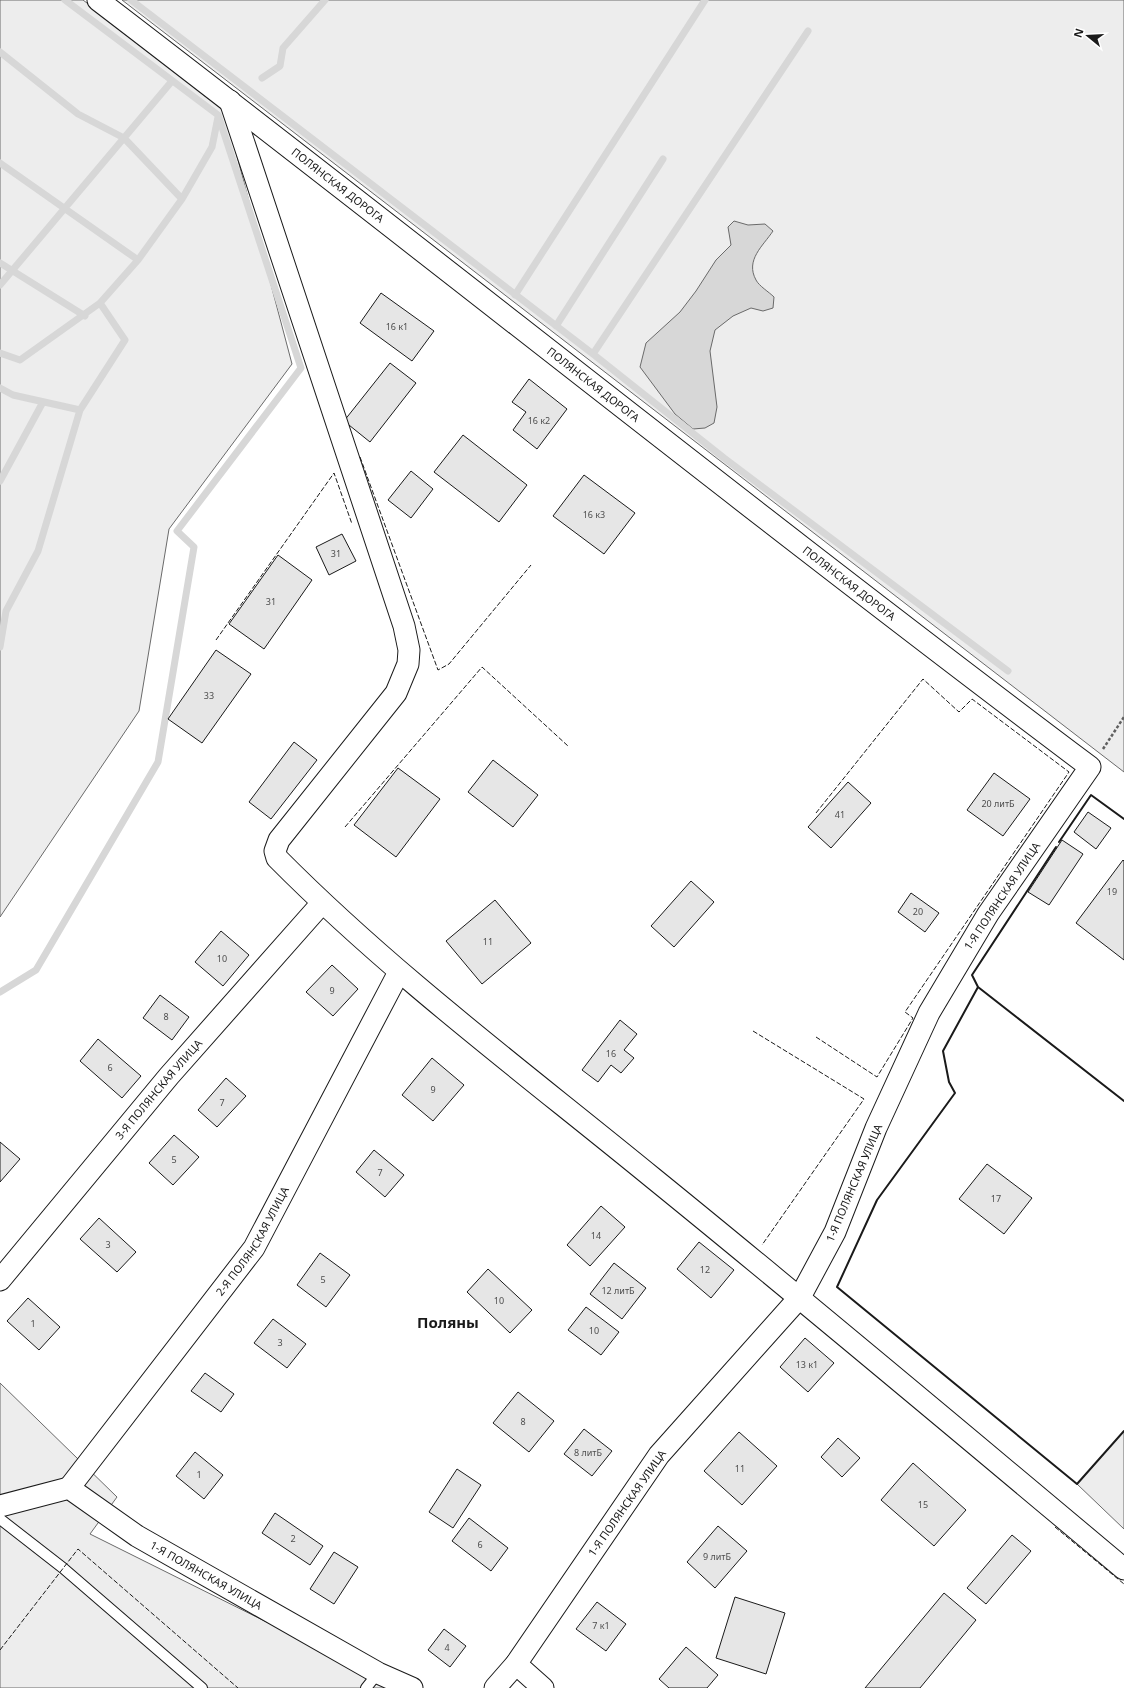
<svg xmlns="http://www.w3.org/2000/svg" width="1124" height="1688" viewBox="0 0 1124 1688" font-family="'Noto Sans',sans-serif">
  <style>
    .built { fill: #ededed; stroke: #6a6a6a }
    .water { fill: #d7d7d7; stroke: #6a6a6a }
    .lines { fill: none; stroke-linecap: round; stroke-linejoin: round }
    .stream { stroke: #d7d7d7; stroke-width: 7 }
    .building { fill: #e6e6e6; stroke: #1a1a1a }
    .service-casing { stroke: #1a1a1a; stroke-width: 12 }
    .minor-casing { stroke: #1a1a1a; stroke-width: 23 }
    .path { stroke: #5f5f5f; stroke-width: 2.5; stroke-dasharray: 3 2; stroke-linecap: butt }
    .service { stroke: #fff; stroke-width: 10 }
    .minor { stroke: #fff; stroke-width: 21 }
    .fence { stroke: #1a1a1a; stroke-width: 1; stroke-dasharray: 5 2; stroke-linecap: butt }
    .wall { stroke: #1a1a1a; stroke-width: 2 }
    .labels { text-anchor: middle; stroke-width: 3; stroke-linejoin: round; paint-order: stroke }
    .number-label { font-size: 9px; fill: #4d4d4d }
    .street-label { font-size: 11px; fill: #1a1a1a; stroke: #fff }
    .district-label { font-size: 15px; font-weight: bold; fill: #1a1a1a; stroke: #fff }
  </style>
  <rect width="100%" height="100%" fill="#fff"/>
  <path class="built" d="M0,0H83L224,107L292,364L169,529L139,711L0,917Z
    M122,0H1124V772L183,47Z
    M0,1383L117,1497L90,1534L395,1686L394,1688H0Z
    M1124,1431V1529L1077,1484Z"/>
  <path class="water" d="M734,221L748,225L765,224L773,231C763,246 745,260 756,280C759,286 769,292 774,297L773,308L763,311L751,308L733,316L715,330L710,351L717,407L714,423L705,428L693,429L675,414L640,367L646,343L680,312L696,291L716,260L731,245L728,227Z"/>
  <g class="lines">
    <path class="stream" d="M131,0L593,354L724,458L1008,671
      M0,52L78,114L124,138L182,199
      M262,78L280,66L283,48L325,0
      M0,163L138,260
      M0,263L85,316
      M0,285L172,81
      M515,295L705,0
      M556,326L663,159
      M0,353L20,360L100,303L138,260L182,199L212,147L218,117
      M593,354L808,31
      M0,388L13,395L80,410
      M0,481L43,402
      M0,647L6,611L38,551L80,410L125,340L100,303
      M0,992L36,970L158,762L194,547L177,531L301,368L218,115L65,0"/>
  </g>
  <path class="building" d="M381,293L434,331L412,361L360,323Z
    M390,363L416,383L370,442L344,421Z
    M529,379L567,409L537,449L513,430L526,412L512,402Z
    M463,435L527,485L499,522L434,472Z
    M411,471L433,489L411,518L388,500Z
    M584,475L635,513L604,554L553,516Z
    M342,534L356,561L329,575L316,547Z
    M278,555L312,580L264,649L229,624Z
    M216,650L251,674L202,743L168,719Z
    M294,742L317,760L271,819L249,802Z
    M493,760L538,795L513,827L468,792Z
    M398,768L440,799L396,857L354,825Z
    M994,773L1030,799L1003,836L967,810Z
    M848,782L871,803L831,848L808,827Z
    M1088,812L1111,828L1096,849L1074,832Z
    M1062,840L1083,854L1049,905L1028,892Z
    M1123,860L1124,861V960L1076,923Z
    M691,881L714,902L674,947L651,926Z
    M911,893L939,913L925,932L898,912Z
    M495,900L531,943L482,984L446,941Z
    M221,931L249,955L223,986L195,962Z
    M332,965L358,989L333,1016L306,992Z
    M160,995L189,1017L172,1040L143,1018Z
    M620,1020L637,1034L624,1050L634,1058L621,1073L611,1065L598,1082L582,1070Z
    M98,1039L141,1076L122,1098L80,1061Z
    M432,1058L464,1085L433,1121L402,1095Z
    M226,1078L246,1096L217,1127L198,1110Z
    M174,1135L199,1157L173,1185L149,1163Z
    M0,1142L20,1159L0,1182Z
    M374,1150L404,1175L385,1197L356,1172Z
    M987,1164L1032,1198L1004,1234L959,1199Z
    M601,1206L625,1227L590,1266L567,1245Z
    M99,1218L136,1252L117,1272L80,1239Z
    M699,1242L734,1270L711,1298L677,1269Z
    M320,1253L350,1275L326,1307L297,1285Z
    M614,1263L646,1288L622,1319L590,1294Z
    M488,1269L532,1310L510,1333L467,1292Z
    M28,1298L60,1327L39,1350L7,1321Z
    M586,1307L619,1332L601,1355L568,1330Z
    M273,1319L306,1344L287,1368L254,1343Z
    M805,1338L834,1363L808,1392L780,1367Z
    M205,1373L234,1394L221,1412L191,1391Z
    M518,1392L554,1421L529,1452L493,1423Z
    M584,1429L612,1451L592,1476L564,1454Z
    M739,1432L777,1466L742,1505L704,1471Z
    M838,1438L860,1458L842,1477L821,1457Z
    M195,1452L223,1475L204,1499L176,1476Z
    M913,1463L966,1510L934,1546L881,1500Z
    M457,1469L481,1485L453,1528L429,1512Z
    M275,1513L323,1546L310,1565L262,1533Z
    M469,1518L508,1548L491,1571L452,1541Z
    M718,1526L747,1551L715,1588L687,1562Z
    M1012,1535L1031,1551L986,1604L967,1588Z
    M334,1552L358,1567L334,1604L310,1589Z
    M944,1593L976,1620L920,1688H865Z
    M735,1597L785,1613L766,1674L716,1658Z
    M597,1602L626,1624L606,1651L576,1629Z
    M444,1629L466,1646L450,1667L428,1650Z
    M686,1647L718,1675L707,1688H669L659,1679Z"/>
  <g class="lines">
    <g class="service-casing">
      <path id="service" d="M0,1519L63,1568L202,1688
        M366,1688L378,1673"/>
    </g>
    <g class="minor-casing">
      <g id="minor">
        <path id="s1" d="M98,0C430,254 756,516 1090,767L988,914L929,1013L876,1128L835,1232L800,1297L659,1455L516,1664L495,1688"/>
        <path d="M230,101L404,626L409,650L408,664L396,693L279,840L275,851L277,858C393,975 526,1074 653,1178C812,1307 968,1438 1124,1569"/>
        <path id="s2" d="M0,1280L169,1076L322,903"/>
        <path id="s3" d="M69,1488L254,1248L399,972"/>
        <path id="s4" d="M0,1506L69,1488L137,1536L378,1673L412,1688"/>
        <path d="M516,1664L543,1688"/>
      </g>
    </g>
    <path class="path" d="M1103,749L1124,717"/>
    <use href="#service" class="service"/>
    <use href="#minor" class="minor"/>
    <path class="fence" d="M360,457L438,670L449,664L531,565
      M216,640L334,473L352,524
      M816,813L923,679L959,712L972,699L1069,772L905,1012L913,1018L877,1077L816,1037
      M345,827L482,667L568,746
      M753,1031L864,1099L762,1245
      M1055,1527L1124,1584
      M0,1650L78,1549L238,1688"/>
    <path class="wall" d="M1059,842L1091,795L1124,819
      M1056,847L972,975L978,987L1124,1101
      M978,987L943,1051L949,1082L955,1093L877,1200L837,1287L1077,1484L1124,1431"/>
  </g>
  <g class="labels">
    <g class="number-label">
      <text x="397" y="330">16 к1</text>
      <text x="539" y="424">16 к2</text>
      <text x="594" y="518">16 к3</text>
      <text x="336" y="557">31</text>
      <text x="271" y="605">31</text>
      <text x="209" y="699">33</text>
      <text x="998" y="807">20 литБ</text>
      <text x="840" y="818">41</text>
      <text x="1112" y="895">19</text>
      <text x="918" y="915">20</text>
      <text x="488" y="945">11</text>
      <text x="222" y="962">10</text>
      <text x="332" y="994">9</text>
      <text x="166" y="1020">8</text>
      <text x="611" y="1057">16</text>
      <text x="110" y="1071">6</text>
      <text x="433" y="1093">9</text>
      <text x="222" y="1106">7</text>
      <text x="174" y="1163">5</text>
      <text x="380" y="1176">7</text>
      <text x="996" y="1202">17</text>
      <text x="596" y="1239">14</text>
      <text x="108" y="1248">3</text>
      <text x="705" y="1273">12</text>
      <text x="323" y="1283">5</text>
      <text x="618" y="1294">12 литБ</text>
      <text x="499" y="1304">10</text>
      <text x="33" y="1327">1</text>
      <text x="594" y="1334">10</text>
      <text x="280" y="1346">3</text>
      <text x="807" y="1368">13 к1</text>
      <text x="523" y="1425">8</text>
      <text x="588" y="1456">8 литБ</text>
      <text x="740" y="1472">11</text>
      <text x="199" y="1478">1</text>
      <text x="923" y="1508">15</text>
      <text x="293" y="1542">2</text>
      <text x="480" y="1548">6</text>
      <text x="717" y="1560">9 литБ</text>
      <text x="601" y="1629">7 к1</text>
      <text x="447" y="1651">4</text>
    </g>
    <g class="street-label">
      <text dy="4" stroke="none"><textPath href="#s1" startOffset="303">ПОЛЯНСКАЯ ДОРОГА</textPath></text>
      <text dy="4" stroke="none"><textPath href="#s1" startOffset="627">ПОЛЯНСКАЯ ДОРОГА</textPath></text>
      <text dy="4" stroke="none"><textPath href="#s1" startOffset="951">ПОЛЯНСКАЯ ДОРОГА</textPath></text>
      <text transform="translate(1002 896) rotate(-56)" y="4">1-Я ПОЛЯНСКАЯ УЛИЦА</text>
      <text dy="4" stroke="none"><textPath href="#s2" startOffset="248">3-Я ПОЛЯНСКАЯ УЛИЦА</textPath></text>
      <text transform="translate(854 1183) rotate(-67)" y="4">1-Я ПОЛЯНСКАЯ УЛИЦА</text>
      <text dy="4" stroke="none"><textPath href="#s3" startOffset="308">2-Я ПОЛЯНСКАЯ УЛИЦА</textPath></text>
      <text transform="translate(627 1503) rotate(-55)" y="4">1-Я ПОЛЯНСКАЯ УЛИЦА</text>
      <text dy="4" stroke="none"><textPath href="#s4" startOffset="234">1-Я ПОЛЯНСКАЯ УЛИЦА</textPath></text>
    </g>
    <g class="district-label">
      <text x="448" y="1328">Поляны</text>
    </g>
  </g>
  <g transform="translate(1088 36) rotate(288)" stroke="#ffffff" stroke-width="3" paint-order="stroke">
  <path d="M0-3L7 15L0 10L-7 15Z" fill="#1a1a1a"/>
  <text y="-6" font-size="11" font-weight="bold" text-anchor="middle" fill="#1a1a1a">N</text>
  </g>
</svg>
